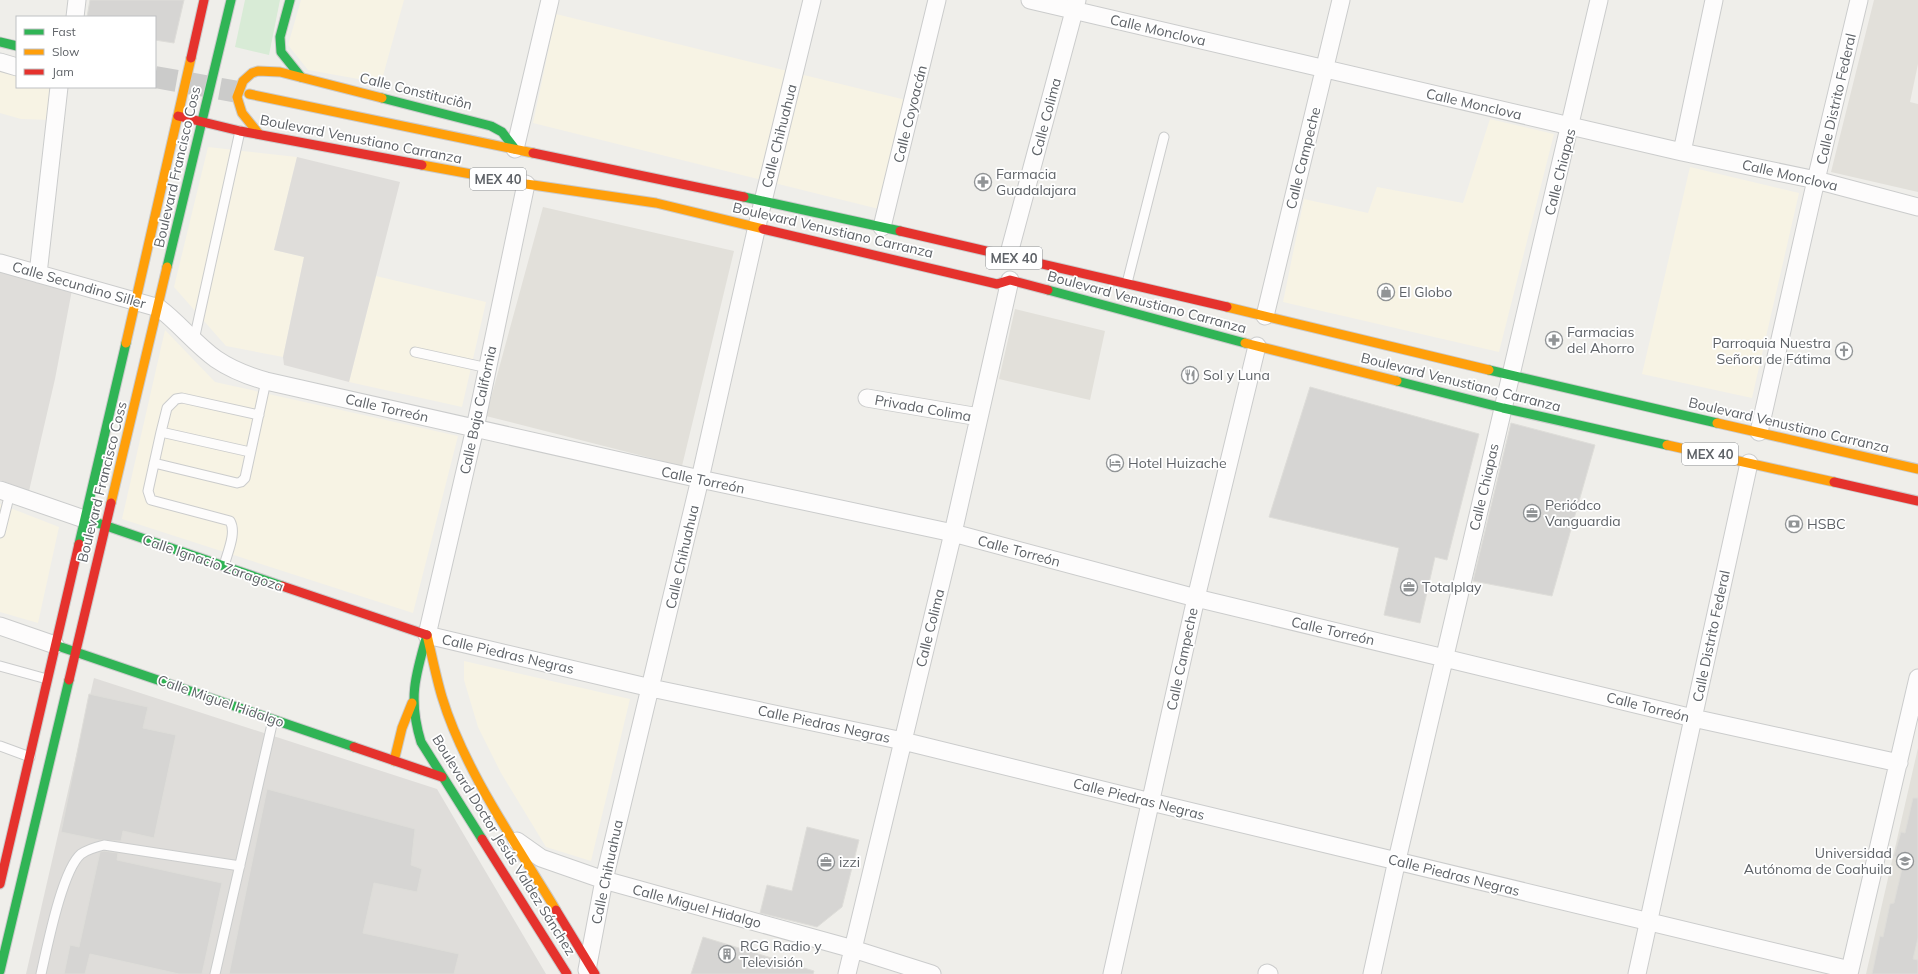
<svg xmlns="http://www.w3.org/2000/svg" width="1918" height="974" viewBox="0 0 1918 974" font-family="Mulish,sans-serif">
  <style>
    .commercial { fill: #f7f3e4 }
    .industrial { fill: #dfddda }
    .education { fill: #e2e0da }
    .green { fill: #d8ebd6 }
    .building { fill: #d6d5d3; stroke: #deddd9 }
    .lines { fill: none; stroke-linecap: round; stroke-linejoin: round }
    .primary-tunnel { stroke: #cbcbca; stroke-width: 22; stroke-dasharray: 22 11; stroke-linecap: butt }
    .lane-casing { stroke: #cbcccc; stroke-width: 11 }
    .street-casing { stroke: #cbcccc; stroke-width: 19 }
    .fast-casing { stroke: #cacacb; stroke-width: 11 }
    .slow-casing { stroke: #cacacb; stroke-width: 11 }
    .jam-casing { stroke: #cacacb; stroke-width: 11 }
    .lane { stroke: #fdfcfc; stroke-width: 9 }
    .street { stroke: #fdfcfc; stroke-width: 17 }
    .fast { stroke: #30b455; stroke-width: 9 }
    .slow { stroke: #ff9f0a; stroke-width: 9 }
    .jam { stroke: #e5322d; stroke-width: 9 }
    .labels { text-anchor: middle; stroke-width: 3.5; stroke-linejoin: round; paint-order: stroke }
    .shield { fill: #fff; stroke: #8f9295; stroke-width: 1 }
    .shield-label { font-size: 13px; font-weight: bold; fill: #5f6368 }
    .street-label { font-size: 14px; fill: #5f6368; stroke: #fff }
    .poi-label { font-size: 14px; fill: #5f6368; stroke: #fff; text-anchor: start }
  </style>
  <rect width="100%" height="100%" fill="#efeeea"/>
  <path class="commercial" d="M301,0H404L381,83L308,70L288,45Z
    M556,14L914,102L891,212L533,123Z
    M0,67L17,72V87H56L52,120L21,119L0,113Z
    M1490,119L1554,134L1499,352L1283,302L1304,199L1368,213L1377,187L1463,203Z
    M208,147L297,157L274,250L304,257L283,357L226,346L174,287Z
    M1690,167L1799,193L1752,398L1642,374Z
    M376,276L486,302L462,407L349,382Z
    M165,330L215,382L458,436L413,613L122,519Z
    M0,504L59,527L38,623L0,612Z
    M464,661L630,699L591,861L546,847L501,773L478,727L464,680Z"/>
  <path class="industrial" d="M297,157L400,182L349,382L284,365L283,357L304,257L274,250Z
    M0,271L72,290L55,379L29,491L0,480Z
    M94,678L437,789L546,974H26Z"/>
  <path class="education" d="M1874,0H1918V64L1910,102L1918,104V192L1831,172Z
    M543,207L734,251L682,466L486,416Z
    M1015,309L1105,331L1090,400L999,379Z
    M1918,748V974H1866Z"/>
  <path class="green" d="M245,0H280L269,55L235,47Z"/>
  <path class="building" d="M90,0H184L174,43L155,40V17H87Z
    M1310,387L1479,434L1447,560L1435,557L1420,623L1384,615L1399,548L1269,517Z
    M1511,423L1595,445L1552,596L1473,581Z
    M89,694L148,707L143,728L176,735L154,838L123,831L121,841L99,840L61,832Z
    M267,789L415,829L411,865L422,869L417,892L374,883L363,933L459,954L454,974H229Z
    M1913,798H1918V938L1913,959L1918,960V974H1872L1880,936L1883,937L1890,904L1894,903L1904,860L1894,856L1901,832L1905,833Z
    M807,827L859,840L842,907L817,927L760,913L767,885L792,891Z
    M104,851L118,853L117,860L222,883L202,974H179L90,954L85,974H64L70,945L79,947L100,852Z
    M703,937L814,971L813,974H691Z"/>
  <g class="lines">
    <path class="primary-tunnel" d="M155,77L249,94"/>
    <g class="lane-casing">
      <path id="lane" d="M1127,283L1164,137
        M194,340L240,131
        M415,352L488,368
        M161,432L250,452
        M154,463L237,483L241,482L245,478L266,381
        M0,533L10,493
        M224,566C227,553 237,533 230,521L151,500L148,491L161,432L167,408L176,399L182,398L259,415
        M0,666L47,679
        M0,746L30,757
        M41,974C47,948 62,870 81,854C88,849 96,847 104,845L240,866
        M215,974L273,720"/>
    </g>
    <g class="street-casing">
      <path id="street" d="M1030,0L1682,152L1816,180L1918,207
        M75,17L77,0
        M0,62L17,67
        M515,149L550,0
        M1682,152L1714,0
        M526,184L475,428L427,635L651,688L903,741L1151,802L1850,970
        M882,227L937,0
        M1008,257L1077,0
        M0,263L159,308C179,323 195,344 216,359C232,370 248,376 266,381L700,479L953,533L1196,598L1693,718L1899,763
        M38,274L59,87
        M1265,316L1341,0
        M867,398L979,417
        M1759,432L1816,180L1859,0
        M0,490L84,519
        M0,626L55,645
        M517,841L541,858L604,880L853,949L932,974
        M587,970L604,880L700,479L757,226L812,0
        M1267,973L1269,974
        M847,974L953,533L1010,280
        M1112,974L1196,598L1257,346
        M1372,974L1397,860L1599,0
        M1637,974L1749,463
        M1849,974L1918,678"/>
    </g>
    <g class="fast-casing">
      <path id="fast" d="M290,0L280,37L281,52L301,77
        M0,42L17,46
        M382,98L491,126L502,132L515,149
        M744,197L900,231
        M167,267L231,0
        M1048,290L1245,343
        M1489,370L1717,423
        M1397,381L1503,408L1667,445
        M89,520L282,586
        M79,544L126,343
        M427,635C415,676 408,700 421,742L482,839
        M58,646L354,747
        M0,971L69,680"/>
    </g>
    <g class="slow-casing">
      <path id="slow" d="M249,94L533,153
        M259,134L242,113L237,97L243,81L252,73L258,71L280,72L382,98
        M422,165L526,184L656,203L763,229
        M1227,307L1489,370
        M126,343L191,58
        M1245,343L1397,381
        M1717,423L1918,469
        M1667,445L1834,482
        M111,503L167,267
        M427,635C432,656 436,677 442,697C464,770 517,845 556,910
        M394,761L402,728L412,703"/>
    </g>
    <g class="jam-casing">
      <path id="jam" d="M191,58L204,0
        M178,116L240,131L422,165
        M533,153L744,197
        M763,229L997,284L1010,280L1048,290
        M900,231L1227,307
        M1834,482L1918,501
        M282,586L427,635
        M69,680L111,503
        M354,747L442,777
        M482,839L567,974
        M0,884L79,544
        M556,910L595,974"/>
    </g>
    <use href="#lane" class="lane"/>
    <use href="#street" class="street"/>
    <use href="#fast" class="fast"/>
    <use href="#slow" class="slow"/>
    <use href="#jam" class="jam"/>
  </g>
  <defs>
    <g id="pharmacy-ring" transform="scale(0.9)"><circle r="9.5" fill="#fff" stroke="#919496" stroke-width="1.5"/><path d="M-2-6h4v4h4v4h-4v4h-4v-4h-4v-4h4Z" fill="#919496"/></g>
    <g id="shop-ring" transform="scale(0.9)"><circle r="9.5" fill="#fff" stroke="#919496" stroke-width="1.5"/><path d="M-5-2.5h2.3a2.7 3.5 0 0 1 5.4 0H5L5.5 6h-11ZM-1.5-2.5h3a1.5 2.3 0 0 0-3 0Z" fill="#919496"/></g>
    <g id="church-ring" transform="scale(0.9)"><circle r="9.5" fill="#fff" stroke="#919496" stroke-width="1.5"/><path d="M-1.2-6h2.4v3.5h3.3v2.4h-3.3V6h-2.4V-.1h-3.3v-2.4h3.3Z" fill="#919496"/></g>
    <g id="restaurant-ring" transform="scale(0.9)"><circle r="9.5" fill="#fff" stroke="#919496" stroke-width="1.5"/><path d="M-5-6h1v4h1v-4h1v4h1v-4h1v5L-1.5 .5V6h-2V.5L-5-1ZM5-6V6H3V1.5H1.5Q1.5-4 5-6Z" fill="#919496"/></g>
    <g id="hotel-ring" transform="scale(0.9)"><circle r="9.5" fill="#fff" stroke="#919496" stroke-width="1.5"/><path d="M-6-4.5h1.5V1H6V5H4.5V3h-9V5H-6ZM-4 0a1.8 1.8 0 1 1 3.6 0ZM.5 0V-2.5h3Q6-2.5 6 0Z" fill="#919496"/></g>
    <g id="office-ring" transform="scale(0.9)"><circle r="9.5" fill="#fff" stroke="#919496" stroke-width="1.5"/><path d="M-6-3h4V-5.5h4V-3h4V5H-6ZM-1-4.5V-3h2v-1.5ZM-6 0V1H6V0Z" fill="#919496"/></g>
    <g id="bank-ring" transform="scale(0.9)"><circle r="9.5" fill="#fff" stroke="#919496" stroke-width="1.5"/><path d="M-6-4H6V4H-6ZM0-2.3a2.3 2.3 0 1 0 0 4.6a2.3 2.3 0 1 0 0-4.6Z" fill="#919496"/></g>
    <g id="university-ring" transform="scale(0.9)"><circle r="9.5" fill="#fff" stroke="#919496" stroke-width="1.5"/><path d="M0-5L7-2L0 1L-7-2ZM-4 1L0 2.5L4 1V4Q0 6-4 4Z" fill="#919496"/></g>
    <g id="building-ring" transform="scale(0.9)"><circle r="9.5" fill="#fff" stroke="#919496" stroke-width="1.5"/><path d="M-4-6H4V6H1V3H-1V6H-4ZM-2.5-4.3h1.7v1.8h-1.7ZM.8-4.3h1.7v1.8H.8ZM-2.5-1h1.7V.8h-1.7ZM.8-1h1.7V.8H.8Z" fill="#919496"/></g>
  </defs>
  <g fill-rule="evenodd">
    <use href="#pharmacy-ring" x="983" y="182"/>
    <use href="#shop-ring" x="1386" y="292"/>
    <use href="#pharmacy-ring" x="1554" y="340"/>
    <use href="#church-ring" x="1844" y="351"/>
    <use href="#restaurant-ring" x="1190" y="375"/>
    <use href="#hotel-ring" x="1115" y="463"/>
    <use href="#office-ring" x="1532" y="513"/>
    <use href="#bank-ring" x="1794" y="524"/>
    <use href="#office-ring" x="1409" y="587"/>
    <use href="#university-ring" x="1905" y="861"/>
    <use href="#office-ring" x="826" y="862"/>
    <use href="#building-ring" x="727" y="954"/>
  </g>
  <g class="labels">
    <g class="shield">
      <rect x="470" y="168" width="56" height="22" rx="3"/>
      <rect x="986" y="247" width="56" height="22" rx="3"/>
      <rect x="1682" y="443" width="56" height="22" rx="3"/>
    </g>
    <g class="shield-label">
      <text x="498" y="184">MEX 40</text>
      <text x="1014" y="263">MEX 40</text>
      <text x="1710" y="459">MEX 40</text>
    </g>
    <g class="street-label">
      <text transform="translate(1158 30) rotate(13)" y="5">Calle Monclova</text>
      <text transform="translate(416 91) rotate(14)" y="5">Calle Constituciôn</text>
      <text transform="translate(1836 99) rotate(-77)" y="5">Calle Distrito Federal</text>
      <text transform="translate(1474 104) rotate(13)" y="5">Calle Monclova</text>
      <text transform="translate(910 114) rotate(-76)" y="5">Calle Coyoacán</text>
      <text transform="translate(1046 117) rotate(-75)" y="5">Calle Colima</text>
      <text transform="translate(779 136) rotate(-76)" y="5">Calle Chihuahua</text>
      <text transform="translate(361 139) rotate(11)" y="5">Boulevard Venustiano Carranza</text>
      <text transform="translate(1303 158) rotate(-76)" y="5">Calle Campeche</text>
      <text transform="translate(177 167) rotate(-77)" y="5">Boulevard Francisco Coss</text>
      <text transform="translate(1560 172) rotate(-76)" y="5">Calle Chiapas</text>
      <text transform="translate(1790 175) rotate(13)" y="5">Calle Monclova</text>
      <text transform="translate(833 230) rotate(13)" y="5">Boulevard Venustiano Carranza</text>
      <text transform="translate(79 285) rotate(16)" y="5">Calle Secundino Siller</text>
      <text transform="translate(1147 302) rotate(15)" y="5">Boulevard Venustiano Carranza</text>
      <text transform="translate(1461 382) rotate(14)" y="5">Boulevard Venustiano Carranza</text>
      <text transform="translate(387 408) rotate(13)" y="5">Calle Torreón</text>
      <text transform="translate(923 408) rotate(10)" y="5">Privada Colima</text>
      <text transform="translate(478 410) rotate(-78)" y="5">Calle Baja California</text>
      <text transform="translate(1789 425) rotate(13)" y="5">Boulevard Venustiano Carranza</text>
      <text transform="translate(703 480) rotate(12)" y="5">Calle Torreón</text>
      <text transform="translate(102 482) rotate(-76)" y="5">Boulevard Francisco Coss</text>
      <text transform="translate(1484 487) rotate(-77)" y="5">Calle Chiapas</text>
      <text transform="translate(1019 551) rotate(15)" y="5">Calle Torreón</text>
      <text transform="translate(682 557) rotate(-77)" y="5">Calle Chihuahua</text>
      <text transform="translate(213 563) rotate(19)" y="5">Calle Ignacio Zaragoza</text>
      <text transform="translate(930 628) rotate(-76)" y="5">Calle Colima</text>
      <text transform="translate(1333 631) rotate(13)" y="5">Calle Torreón</text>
      <text transform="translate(1711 636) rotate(-78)" y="5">Calle Distrito Federal</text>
      <text transform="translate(508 654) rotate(13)" y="5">Calle Piedras Negras</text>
      <text transform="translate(1182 659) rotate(-78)" y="5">Calle Campeche</text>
      <text transform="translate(221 701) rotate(19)" y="5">Calle Miguel Hidalgo</text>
      <text transform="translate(1648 707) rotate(14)" y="5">Calle Torreón</text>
      <text transform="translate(824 724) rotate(12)" y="5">Calle Piedras Negras</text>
      <text transform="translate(1139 799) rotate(14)" y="5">Calle Piedras Negras</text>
      <text transform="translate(504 845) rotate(58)" y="5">Boulevard Doctor Jesús Valdez Sánchez</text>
      <text transform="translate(607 872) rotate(-78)" y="5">Calle Chihuahua</text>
      <text transform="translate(1454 875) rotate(14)" y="5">Calle Piedras Negras</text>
      <text transform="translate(697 906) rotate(15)" y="5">Calle Miguel Hidalgo</text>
    </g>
    <g class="poi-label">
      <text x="996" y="179">Farmacia<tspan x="996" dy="16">Guadalajara</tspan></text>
      <text x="1399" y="297">El Globo</text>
      <text x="1567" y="337">Farmacias<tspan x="1567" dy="16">del Ahorro</tspan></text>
      <text x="1831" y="348" text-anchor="end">Parroquia Nuestra<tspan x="1831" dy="16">Señora de Fátima</tspan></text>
      <text x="1203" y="380">Sol y Luna</text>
      <text x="1128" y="468">Hotel Huizache</text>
      <text x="1545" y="510">Periódco<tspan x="1545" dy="16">Vanguardia</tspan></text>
      <text x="1807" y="529">HSBC</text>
      <text x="1422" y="592">Totalplay</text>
      <text x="1892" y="858" text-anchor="end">Universidad<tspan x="1892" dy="16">Autónoma de Coahuila</tspan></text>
      <text x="839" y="867">izzi</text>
      <text x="740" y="951">RCG Radio y<tspan x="740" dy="16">Televisión</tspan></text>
    </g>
  </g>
  <rect x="16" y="16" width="140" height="72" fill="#ffffff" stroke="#bfc1c3"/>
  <rect x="24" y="29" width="20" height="6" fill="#30b455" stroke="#bfc1c3"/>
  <text x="52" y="36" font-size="12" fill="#5f6368">Fast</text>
  <rect x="24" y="49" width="20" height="6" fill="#ff9f0a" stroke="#bfc1c3"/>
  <text x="52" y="56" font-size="12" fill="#5f6368">Slow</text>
  <rect x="24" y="69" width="20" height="6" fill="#e5322d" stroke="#bfc1c3"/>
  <text x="52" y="76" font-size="12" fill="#5f6368">Jam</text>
</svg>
